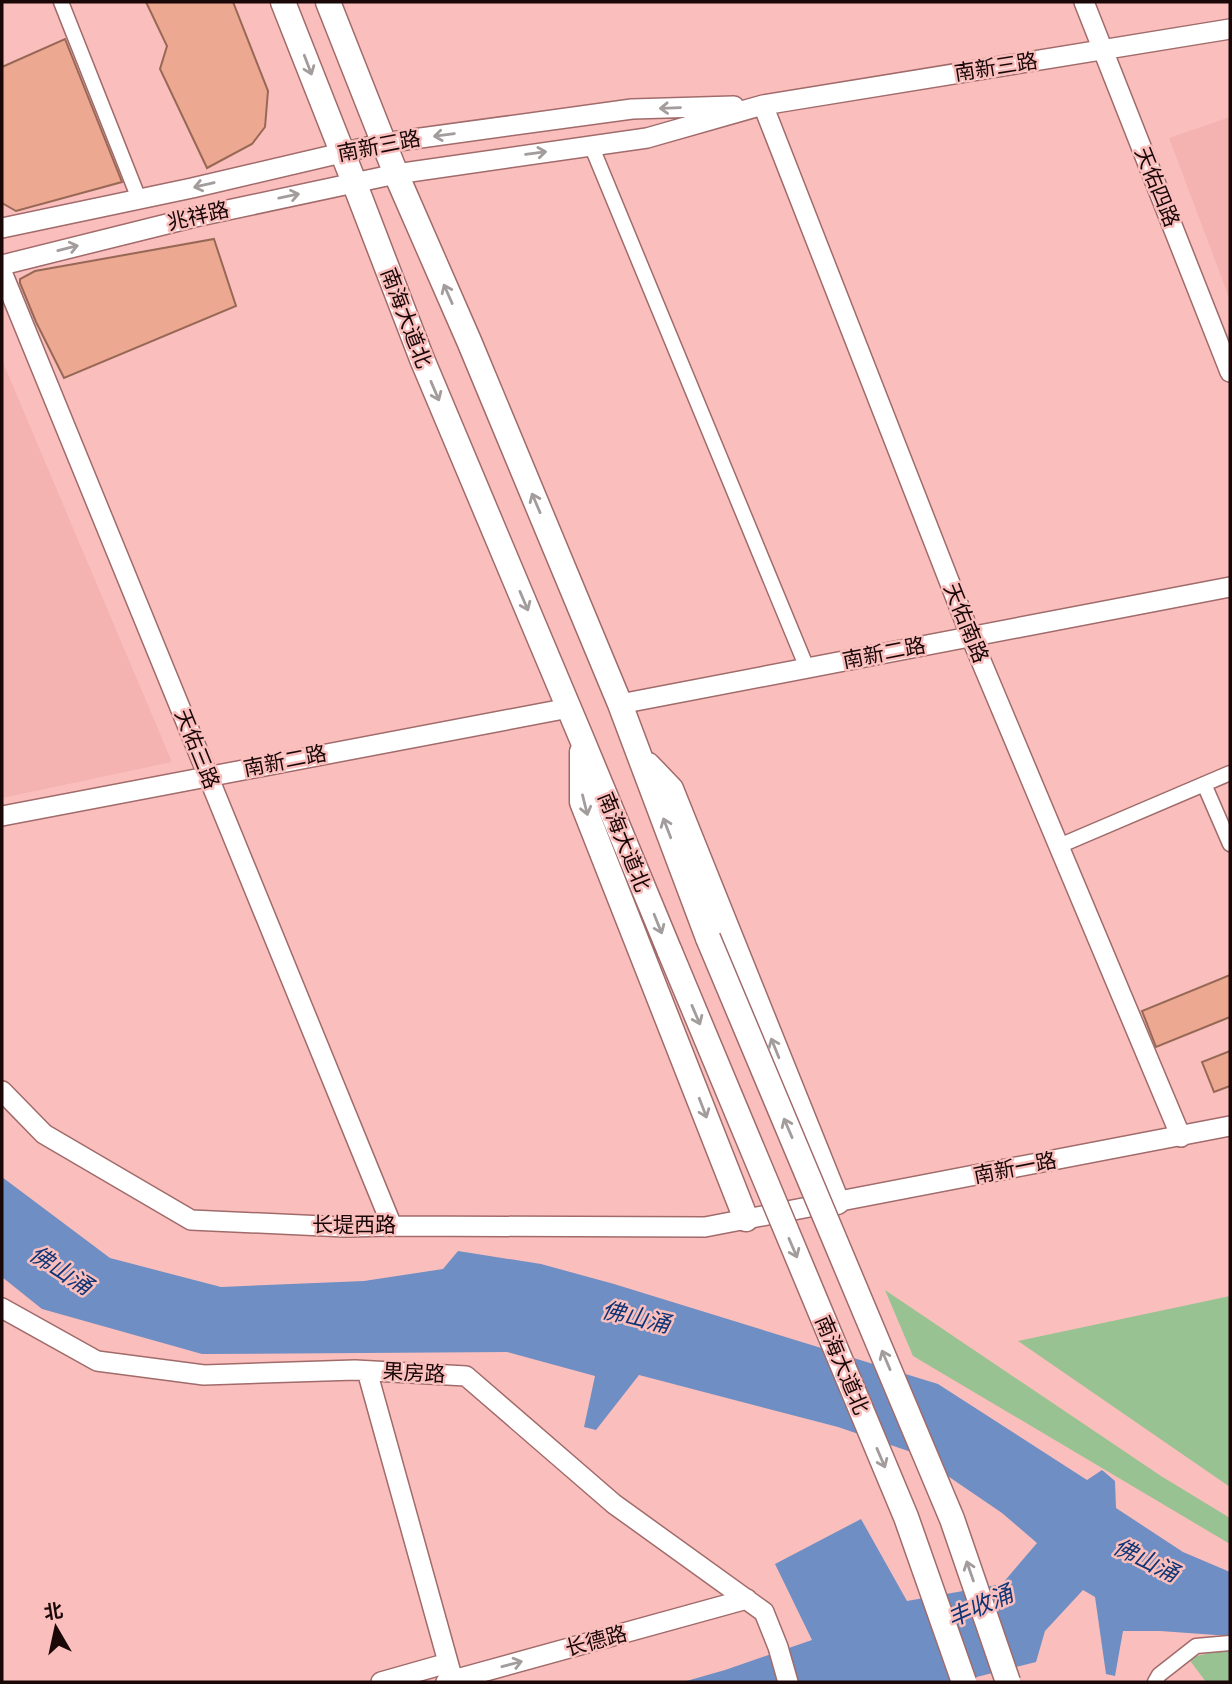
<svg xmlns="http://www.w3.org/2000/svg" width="1232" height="1684" viewBox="0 0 1232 1684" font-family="'Fira Sans','Noto Sans SC',sans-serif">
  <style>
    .built { fill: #f4b2b0 }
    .green { fill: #99c292 }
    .water { fill: #6f8ec3 }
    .building { fill: #eca890; stroke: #986856; stroke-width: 2 }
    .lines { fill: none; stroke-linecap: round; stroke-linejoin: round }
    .street-casing { stroke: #a06b6a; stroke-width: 17 }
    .secondary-casing { stroke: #a06b6a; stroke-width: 22 }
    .highway-casing { stroke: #a06b6a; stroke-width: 27 }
    .street { stroke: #fff; stroke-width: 14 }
    .secondary { stroke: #fff; stroke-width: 19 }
    .highway { stroke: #fff; stroke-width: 24 }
    .highway-bridge-casing { stroke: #a06b6a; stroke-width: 27; stroke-linecap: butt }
    .highway-bridge { stroke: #fff; stroke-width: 24 }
    .oneway { stroke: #a39c9c }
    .labels { text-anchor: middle; stroke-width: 5; stroke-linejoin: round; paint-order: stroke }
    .street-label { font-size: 21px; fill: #1a0708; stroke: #fabfbd }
    .water-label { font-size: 23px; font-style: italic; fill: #103575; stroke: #fabfbd }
  </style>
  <rect width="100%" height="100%" fill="#fabfbd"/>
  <path class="built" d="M1230,117V300L1169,138Z
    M2,360L172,762L2,798Z"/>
  <path class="green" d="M885,1290L1161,1476L1230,1518V1544L913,1356Z
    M1230,1296V1487L1018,1341Z
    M1227,1649L1230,1650V1682H1206L1188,1658Z"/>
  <path class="water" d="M2,1177L110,1258L221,1287L364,1281L443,1269L458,1251L541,1264L614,1284L938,1384L1087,1480L1102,1470L1115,1481L1116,1508L1183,1552L1230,1572V1636L1160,1631H1123L1115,1676L1106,1674L1095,1597L1083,1590L1045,1631L1036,1662L957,1682H683L725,1670L812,1640L775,1564L861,1519L907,1601L1002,1584L1037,1543L1002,1513L914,1453L838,1427L639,1375L596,1430L584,1427L595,1376L507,1352L202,1354L42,1309L2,1277Z"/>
  <path class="building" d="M146,2H233L268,91L265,127L252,144L207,168L160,69L167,46Z
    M65,39L122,182L16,211L2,203V67Z
    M214,239L236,306L64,378L36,322L20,283V279L35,271Z
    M1230,975V1017L1156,1047L1142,1011Z
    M1230,1051V1086L1214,1092L1202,1062Z"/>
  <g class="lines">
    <g class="street-casing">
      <path id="street" d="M61,2L139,199
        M591,145L807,668
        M1204,784L1230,844
        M1059,846L1230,773
        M1155,1682L1159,1675L1196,1646L1230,1643"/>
    </g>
    <g class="secondary-casing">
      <path id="secondary" d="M1084,2L1230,372
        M763,105L971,637L1181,1137
        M2,228L192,188L384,143L632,109L734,106
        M2,265L195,217L396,174L647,138L763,105L1230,29
        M2,272L392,1226
        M620,704L1230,587
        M2,816L569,708
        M2,1091L44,1134L191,1220L345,1227L392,1226L705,1227L1230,1126
        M2,1308L97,1361L204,1375L355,1370L466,1376L614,1504L764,1612L778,1647L788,1682
        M367,1371L453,1680
        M381,1682L448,1663
        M446,1682L747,1599"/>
    </g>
    <g class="highway-casing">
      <path id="highway" d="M283,2L354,182L422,359L581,737L670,952
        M328,2L396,174L469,341L620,704L708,938
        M582,752V802L746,1219
        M648,765L671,789L837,1202"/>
    </g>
    <use href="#street" class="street"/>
    <use href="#secondary" class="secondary"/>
    <use href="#highway" class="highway"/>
    <g class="highway-bridge-casing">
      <path id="highway-bridge" d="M708,938L952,1519L1008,1682
        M670,952L906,1517L964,1682"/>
    </g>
    <use href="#highway-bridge" class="highway-bridge"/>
  </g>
  <defs><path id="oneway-shaft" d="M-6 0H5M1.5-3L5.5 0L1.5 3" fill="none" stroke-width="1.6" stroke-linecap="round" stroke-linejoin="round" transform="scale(1.75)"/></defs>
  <g class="oneway">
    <use href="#oneway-shaft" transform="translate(308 65) rotate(69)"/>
    <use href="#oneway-shaft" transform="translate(670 108) rotate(178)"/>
    <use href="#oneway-shaft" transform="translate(444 135) rotate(172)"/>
    <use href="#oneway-shaft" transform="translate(536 153) rotate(-8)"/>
    <use href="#oneway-shaft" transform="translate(204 185) rotate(167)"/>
    <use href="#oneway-shaft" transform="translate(289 196) rotate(-12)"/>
    <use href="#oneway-shaft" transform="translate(68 248) rotate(-14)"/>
    <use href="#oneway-shaft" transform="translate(448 294) rotate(-114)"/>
    <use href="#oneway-shaft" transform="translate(435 391) rotate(67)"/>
    <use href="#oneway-shaft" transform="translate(536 503) rotate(-113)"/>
    <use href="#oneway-shaft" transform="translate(524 601) rotate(67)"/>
    <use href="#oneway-shaft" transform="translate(585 805) rotate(76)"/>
    <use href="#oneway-shaft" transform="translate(667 828) rotate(-111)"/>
    <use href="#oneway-shaft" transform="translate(658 924) rotate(68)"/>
    <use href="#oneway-shaft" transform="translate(696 1015) rotate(67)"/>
    <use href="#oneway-shaft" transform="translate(775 1048) rotate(-112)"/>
    <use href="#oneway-shaft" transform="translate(703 1108) rotate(69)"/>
    <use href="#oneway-shaft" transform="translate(788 1128) rotate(-113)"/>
    <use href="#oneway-shaft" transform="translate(793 1248) rotate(67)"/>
    <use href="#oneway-shaft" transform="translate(886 1360) rotate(-113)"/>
    <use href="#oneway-shaft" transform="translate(881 1458) rotate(67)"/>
    <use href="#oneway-shaft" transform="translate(970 1571) rotate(-109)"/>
    <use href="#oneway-shaft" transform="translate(512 1664) rotate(-15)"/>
  </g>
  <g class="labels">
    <g class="street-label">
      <text transform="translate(996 67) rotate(-9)" y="7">南新三路</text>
      <text transform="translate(379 146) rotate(-11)" y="7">南新三路</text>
      <text transform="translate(1157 187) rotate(68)" y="7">天佑四路</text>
      <text transform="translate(198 216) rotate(-13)" y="7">兆祥路</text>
      <text transform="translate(406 318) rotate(69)" y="7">南海大道北</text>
      <text transform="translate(966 623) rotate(68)" y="7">天佑南路</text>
      <text transform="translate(884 653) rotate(-11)" y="7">南新二路</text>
      <text transform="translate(197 749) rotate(68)" y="7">天佑三路</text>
      <text transform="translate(285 761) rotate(-11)" y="7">南新二路</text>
      <text transform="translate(624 842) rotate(68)" y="7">南海大道北</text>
      <text transform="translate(1015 1168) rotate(-11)" y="7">南新一路</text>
      <text x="354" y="1232">长堤西路</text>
      <text transform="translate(842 1365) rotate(67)" y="7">南海大道北</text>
      <text transform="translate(414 1373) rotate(3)" y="7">果房路</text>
      <text transform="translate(596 1641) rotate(-15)" y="7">长德路</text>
    </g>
    <g class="water-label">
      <text transform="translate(61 1270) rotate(33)" y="8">佛山涌</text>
      <text transform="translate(636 1317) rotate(13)" y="8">佛山涌</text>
      <text transform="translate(1146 1560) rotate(26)" y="8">佛山涌</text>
      <text transform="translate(980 1606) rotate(-24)" y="8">丰收涌</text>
    </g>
  </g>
  <rect width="1232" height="1684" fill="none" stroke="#1a0708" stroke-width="7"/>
  <g transform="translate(56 1628) rotate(351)" stroke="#fabfbd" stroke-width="5" paint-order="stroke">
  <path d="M0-5L12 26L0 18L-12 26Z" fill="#1a0708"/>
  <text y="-10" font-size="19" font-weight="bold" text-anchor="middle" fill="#1a0708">北</text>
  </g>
</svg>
